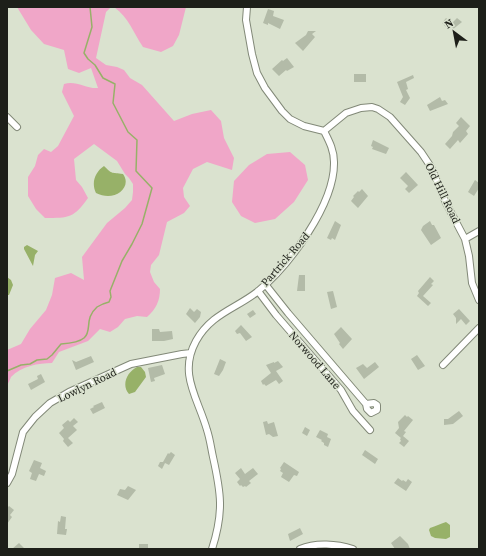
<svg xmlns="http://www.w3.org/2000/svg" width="486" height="556" viewBox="0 0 486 556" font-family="'Source Serif 4',serif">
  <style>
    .green { fill: #f0a6c8 }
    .water { fill: #97b168 }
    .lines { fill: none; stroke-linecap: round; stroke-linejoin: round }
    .stream { stroke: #97b168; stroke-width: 1.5 }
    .building { fill: #b3bba8 }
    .street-casing { stroke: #828978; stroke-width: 8 }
    .street { stroke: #fff; stroke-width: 6 }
    .labels { text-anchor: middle; stroke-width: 3; stroke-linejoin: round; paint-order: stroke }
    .street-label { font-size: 11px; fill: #1d1f19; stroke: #dae2cf }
  </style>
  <rect width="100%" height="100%" fill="#dae2cf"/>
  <path class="green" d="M17,7H111L106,12L96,58L106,65L117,67L124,70L130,78L142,85L174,121L192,114L211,110L221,121L224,138L234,158L232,170L207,162L193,169L183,188L184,197L190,206L184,213L167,222L159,255L151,265L150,272L154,282L160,289C160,301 156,309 147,317L137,316L125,319L118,327L110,332L100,329L88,341L59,352L52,363C39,363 21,366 11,377C10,380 8,383 7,386V350L21,344L30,329L46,310L52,295L55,278L71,273L84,280L82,257L107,223L125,208L132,200L133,192V184L129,178L125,174L117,161L94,144L74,159L76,180L82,187L88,198C74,218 69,218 45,218L36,209L28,196V177L35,166L38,155L44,149L51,152L58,146L74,116L62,92L64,84C76,80 86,89 98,88L91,68L79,73L68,69L64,50L44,44L31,30Z
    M114,7H186L179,35L173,46L161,52L143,47C133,32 129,18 114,7Z
    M290,152L305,165L308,180L294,202L275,219L255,223L241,216L232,202L234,181L249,165L267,154Z"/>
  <path class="water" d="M104,166C113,175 111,172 123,174C131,185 120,196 108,196C104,196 100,195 96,193C91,183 95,172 104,166Z
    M27,245L38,251L35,255L33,266L24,249V247Z
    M7,277L11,280L13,285L9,295H7Z
    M137,367H141L145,372L146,377L135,392L129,394C121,385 127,372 137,367Z
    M446,522L450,525V537L446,539L435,538L431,536L429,530L430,528C436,526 440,524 446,522Z"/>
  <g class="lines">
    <path class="stream" d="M7,371L21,365L30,364L37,360L47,359L52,355L61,344C104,341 78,324 97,307C100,305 105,303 109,302L111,297L110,291L122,261L132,244L142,224L152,188L136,171L137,140L128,132L113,103L115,84L103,78L95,65L88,59L84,53L92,27L90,7"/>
  </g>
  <path class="building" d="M268,9L274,11L273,16L284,20L280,29L268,23V25L263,23Z
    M446,18L452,23L457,18L462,22L452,30L450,27L448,29L442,23Z
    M308,31H316L312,34L315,37L303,51L295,43L306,35Z
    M287,58L294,67L287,71L286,70L279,76L272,69L282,60L283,61Z
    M354,74H366V82H354Z
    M413,75L414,78L406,82L408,89L406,90L410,98L405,105L400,102L403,97L397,82Z
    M440,97L442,101L445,100L448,104L430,111L427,105Z
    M461,117L470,126L466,131L468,134L460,143L458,140L450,149L445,144L452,136L453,132L459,126L456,123Z
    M373,140L389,148L386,154L372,149L373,147L371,146Z
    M406,172L418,185L409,193L405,189L408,186L400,178Z
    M475,180L479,183V188L474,196L468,192Z
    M362,189L368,196L358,208L351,201L354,197L353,196L358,191L359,192Z
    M335,221L341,225L335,240L332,238L331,240L327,238Z
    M430,221L432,225H434L441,238L431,245L421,230L423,226Z
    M299,275H305V291H297Z
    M430,277L434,281L431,284L433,285L423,296L431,303L428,306L417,296L419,293L418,291Z
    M333,291L337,307L331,309L327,292Z
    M190,308L194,312L197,309L201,312L200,317L195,323L186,314Z
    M459,309L470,321L466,325L461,319L456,324V318L453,314Z
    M253,310L256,314L250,318L247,314Z
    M241,325L252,337L246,341L240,333L237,334L235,331Z
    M341,327L352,339L343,349L339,344L340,343L334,334Z
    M152,329H159L160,332L172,331L173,339L164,341H152Z
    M417,355L425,366L418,370L411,359Z
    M91,356L94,362L76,370L72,360L76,362Z
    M220,359L226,362L223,370L219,376L214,374Z
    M278,361L283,367L276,371L283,381L279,384L276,380L266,386L264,384L263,385L261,381L271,373L266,365L274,362V363Z
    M375,362L379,367L364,379L356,368L363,364L367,368Z
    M162,365L165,374L154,378L155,381L151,382L148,368Z
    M41,374L45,382L31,390L28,384L38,379L37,376Z
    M102,402L105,408L93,414L90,409L94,407L93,406Z
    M459,411L463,416L453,424L444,425V419H448Z
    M405,415L407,417L408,416L413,420L404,431L406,432L403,436L409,441L404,447L399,443L401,441L400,439L401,438L395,433L399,428L398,422Z
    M74,418L78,422L73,426L77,430L68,438L73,443L68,447L63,441L64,439L59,433L64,428L62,425L68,420L70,422Z
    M267,421L268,424L274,422L278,436L273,437L269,434L266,435L263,422Z
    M305,427L310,430L307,436L302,433Z
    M320,430L328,434L327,437L331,439L328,447L324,445V443L321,441L322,440L316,437Z
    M365,450L378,459L375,464L362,455Z
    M171,452L175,455L169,465L165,463L162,469L158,466L160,462H163L168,453L169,454Z
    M34,460L42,463L40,468L46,471L44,476L39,474L36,481L30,479L32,473L29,471Z
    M284,462L299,472L297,476L294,475L289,482L281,477L283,473L280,471L281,469L280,468Z
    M241,468L245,474L253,468L258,474L249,481L251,483L246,487L245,486L243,487L241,485L240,486L237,482L240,479L235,473Z
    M398,478L402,481L403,480L406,482L408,479L412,482L406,491L394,483Z
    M128,486L136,490L128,500L117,495L120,489L125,490Z
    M9,506L14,510L10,515L12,517L7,524V508Z
    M61,516L66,517L65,529H67L66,535L57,534L58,521L60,522Z
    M300,528L303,534L290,541L288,534Z
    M400,536L408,544L410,549H395L391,543Z
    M19,543L25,549H12Z
    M139,544H148V549H139Z"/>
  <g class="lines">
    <g class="street-casing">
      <path id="street" d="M247,7L246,20L252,54L257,73L265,88L282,111L290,119L304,126L324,131L346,113L361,108L372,107L378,109L390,117L421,152L431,167L446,203L465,239L469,256L472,283L479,300
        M7,117L17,127
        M465,239L479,231
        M265,284L288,313L366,404L367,409L371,413L377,410V405L374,403L366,404
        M258,291L276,315L341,390L353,411L370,430
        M443,365L479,328
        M7,483L12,474L23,432L35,417L50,403L69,392L131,364L182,354L191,353
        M212,549C224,512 221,493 213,457C211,448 210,439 207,430C198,398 178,374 196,341C211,314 235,309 257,292C289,266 335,204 334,162C334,150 329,141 324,131
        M300,549C316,542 337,544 353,549"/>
    </g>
    <use href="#street" class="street"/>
  </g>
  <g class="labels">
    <g class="street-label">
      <text transform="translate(443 193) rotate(64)" y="4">Old Hill Road</text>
      <text transform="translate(285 259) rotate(-49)" y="4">Partrick Road</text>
      <text transform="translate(315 360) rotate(49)" y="4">Norwood Lane</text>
      <text transform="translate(87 385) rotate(-26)" y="4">Lowlyn Road</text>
    </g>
  </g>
  <rect width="486" height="556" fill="none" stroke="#1d1f19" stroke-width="16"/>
  <g transform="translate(454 32) rotate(328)" stroke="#dae2cf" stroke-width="3" paint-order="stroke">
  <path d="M0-3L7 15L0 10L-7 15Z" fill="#1d1f19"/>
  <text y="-6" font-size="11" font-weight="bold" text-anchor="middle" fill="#1d1f19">N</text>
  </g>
</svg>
